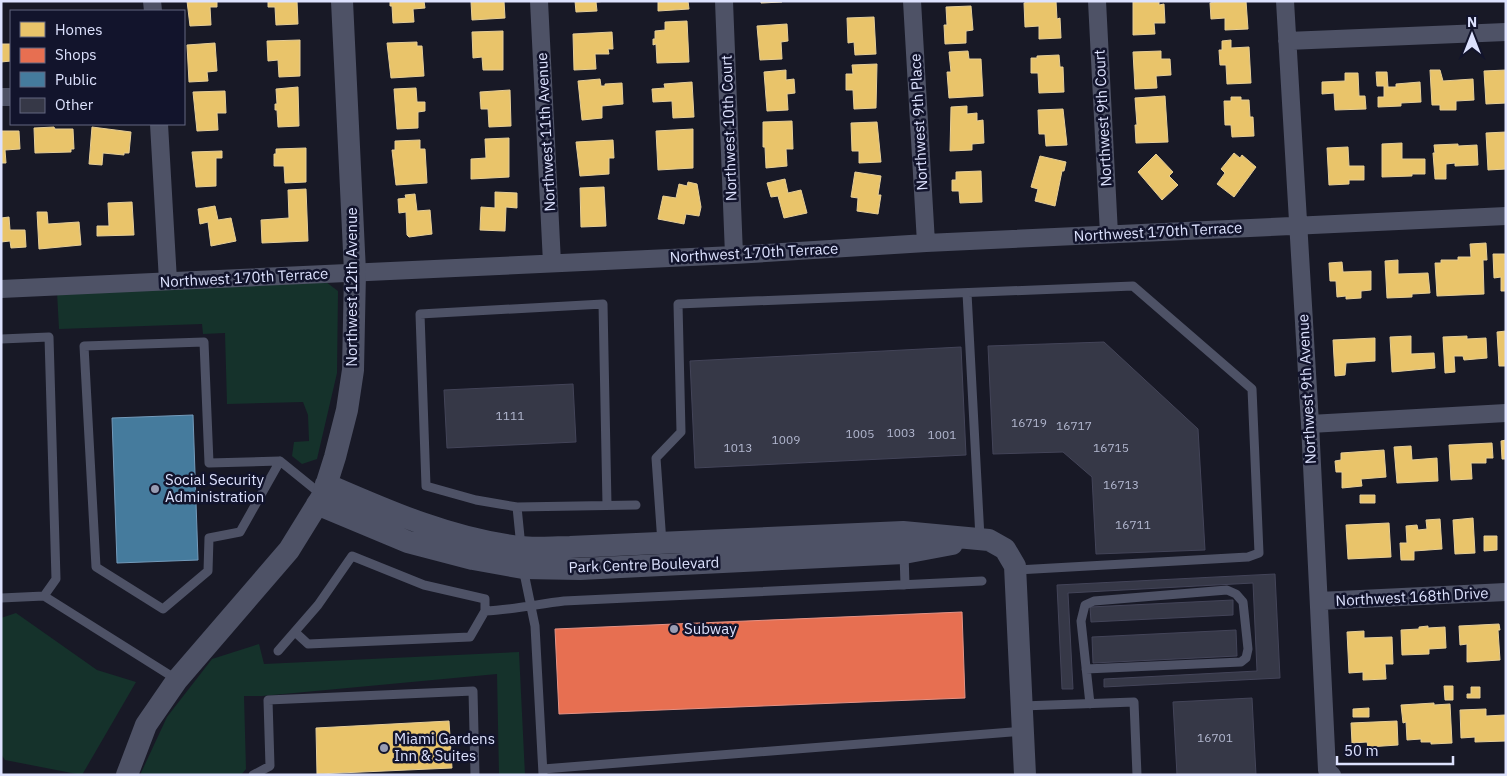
<svg xmlns="http://www.w3.org/2000/svg" width="1507" height="776" viewBox="0 0 1507 776" font-family="'IBM Plex Sans',sans-serif">
  <style>
    .green { fill: #15322b }
    .homes { fill: #e9c46a; stroke: #e5cd96 }
    .shops { fill: #e76f51; stroke: #e49285 }
    .public { fill: #457b9d; stroke: #739aba }
    .building { fill: #363847; stroke: #434458 }
    .lines { fill: none; stroke-linecap: round; stroke-linejoin: round }
    .service { stroke: #4e5266; stroke-width: 9 }
    .minor { stroke: #4e5266; stroke-width: 18 }
    .tertiary { stroke: #4e5266; stroke-width: 22 }
    .poi-dot { fill: #989cb2; stroke: #12142c; stroke-width: 2 }
    .labels { text-anchor: middle; stroke-width: 5; stroke-linejoin: round; paint-order: stroke }
    .number-label { font-size: 12px; fill: #b3b8d0 }
    .street-label { font-size: 15px; fill: #dde2fe; stroke: #12142c }
    .poi-label { font-size: 15px; fill: #dde2fe; stroke: #12142c; text-anchor: start }
  </style>
  <rect width="100%" height="100%" fill="#181926"/>
  <path class="green" d="M326,282L338,291L337,373L317,459L302,464L292,456L294,442L309,441L308,415L303,402L227,404L225,333L203,334L202,324L59,329L57,292Z
    M16,613L97,670L136,682L82,775L5,760L1,754V618Z
    M259,644L264,664L519,652L525,775H499L497,674L262,696H244L246,769L241,775H140L167,717L212,659Z"/>
  <path class="homes" d="M187,1H217V7H210L211,25L190,26Z
    M268,1H297L298,24L276,25L275,7H268Z
    M390,1H424L425,8L413,9L414,22L393,23L392,6H390Z
    M472,1H504L505,18L472,20L471,2Z
    M575,1H607L596,2L597,11L576,12Z
    M658,1H688L689,9L658,11Z
    M761,1H782V2L761,3Z
    M1031,1H1056L1057,19L1060,18L1061,38L1039,39V26L1025,27L1024,3Z
    M1133,1H1159V5L1164,4L1165,23H1154L1155,34L1133,35Z
    M1218,1H1246L1248,29L1225,30V18L1211,19L1210,3Z
    M971,6L973,30L966,31V43L945,44L944,25H947L946,7Z
    M874,17L876,54L855,55L854,42L848,43L847,18Z
    M687,21L689,62L657,63L656,44L653,45V39H655V31L665,30V22Z
    M787,24L788,41L781,42L782,59L760,60L757,26Z
    M503,31V70H483L482,57L473,58L472,32Z
    M612,32L613,49H608L609,54H595L596,69L574,70L573,34Z
    M300,40V76L279,77L278,60L268,61L267,41Z
    M1231,40V48L1249,47L1251,83L1227,84L1226,65H1220L1219,50H1222V41Z
    M417,42V46H422L424,76L391,78L387,43Z
    M215,43L217,71L207,72L208,81L189,82L187,45Z
    M1,44H11V61L1,62Z
    M968,51L969,59H981L983,96L949,98L947,72H951L949,52Z
    M1161,51V59H1170L1171,75L1156,76L1157,88L1135,89L1133,52Z
    M1059,55L1060,67H1063L1064,92L1039,93L1038,73H1031V58H1037V56Z
    M877,64L876,108L854,109L853,90H846V74H853L852,65Z
    M786,70V80L794,79L795,93L787,94L788,110L767,111L764,72Z
    M1430,70H1440L1443,81L1473,79L1474,100L1456,101V110H1440V105H1432Z
    M1506,70V103L1486,104L1484,71Z
    M1376,72H1387L1388,87H1396V84L1420,82L1421,102L1401,103V106L1378,107V97H1384V86H1377Z
    M1345,73H1358L1359,96H1365L1366,109L1335,110L1334,93L1322,94V82L1345,81Z
    M600,79L601,86H605V84L622,83L623,104L602,106V118L582,120L578,81Z
    M692,82L694,117L673,118L672,101L653,102L652,89L665,88L664,84Z
    M298,87L299,126L278,127L277,110H275V104H277L276,89Z
    M416,88L417,102H425V111L418,112V128L397,129L394,89Z
    M510,90L511,126L489,127L488,109H481L480,92Z
    M225,91L226,113H217L218,130L197,131L193,92Z
    M1165,96L1168,142L1136,143L1135,125H1137L1135,98Z
    M1231,97H1241V100H1249L1250,117H1253L1254,136L1232,137L1231,125H1225L1224,101H1231Z
    M967,106V114L977,113V121L983,120L984,143L972,144V150L950,151L951,107Z
    M1063,109L1067,145L1046,146L1045,134H1039L1038,110Z
    M792,121L793,149H786L787,166L766,168L765,147H763V122Z
    M877,122L881,162L859,163V151H852L851,123Z
    M54,127L55,129H73L74,149H71V152L35,153L34,128Z
    M92,127L131,132L129,153H124V155L103,153L102,165L89,164Z
    M693,129V168L658,170L656,131Z
    M1,131H19L20,149L5,150L6,163H1Z
    M1506,132V169L1488,170L1486,133Z
    M509,138V177L471,179V159L486,158L485,139Z
    M420,140V149H425L427,183L396,185L392,150H395V141Z
    M613,140L614,158H609V174L580,176L576,142Z
    M1402,143V159H1425V174H1412V176L1382,177V144Z
    M1458,144V146L1477,145L1478,165L1455,166V163L1446,164V179H1435L1433,153H1435L1434,145Z
    M1348,147L1349,166H1364V180H1349V184L1329,185L1327,148Z
    M306,148V182L285,183L284,166H274V154H276V149Z
    M222,151V158H216V186L196,187L192,152Z
    M1234,153L1240,158L1242,155L1256,167L1234,197L1217,184L1225,173L1221,169Z
    M1156,154L1173,172L1169,176L1178,185L1162,200L1138,172Z
    M1040,156L1066,162L1064,171H1062L1055,206L1035,201L1038,189L1031,187Z
    M981,171L982,202L960,203L959,191H952V180H956V172Z
    M855,172L881,176L878,195H881L878,214L857,211L858,198L851,197Z
    M785,179L788,193L801,190L807,213L784,218L778,196L771,197L767,183Z
    M688,182L697,184L701,207L699,216L686,214L684,224L658,219L663,196L676,198L679,184L687,186Z
    M604,187L606,226L581,227L580,188Z
    M306,189L308,241L262,243L261,220L289,218L288,190Z
    M495,192L517,193V208L506,207L505,231L480,230L481,207L495,208Z
    M415,194L417,211L430,210L432,234L409,237L407,235L406,212L399,213L398,199L406,198L405,195Z
    M132,202L134,235L97,236V226H109L108,203Z
    M215,206L218,220L231,218L236,241L211,246L208,222L200,224L198,209Z
    M37,212H47L48,224L79,222L81,245L39,249Z
    M9,217L10,230H25L26,247L11,248L10,241L1,242V218Z
    M1486,243L1487,260H1483L1484,294L1437,296L1435,263H1441V260H1458V257H1471L1470,244Z
    M1493,254H1506V291H1501V277L1494,278Z
    M1398,260V274L1428,273L1430,293L1412,294V297L1387,298L1385,261Z
    M1342,262L1343,272L1371,271V290L1361,291V298L1346,299V296L1337,297L1336,281H1330L1329,263Z
    M1506,331V366H1499L1497,332Z
    M1411,336V354L1434,353L1435,368L1392,372L1390,337Z
    M1467,336V339L1486,338L1487,358L1464,360L1463,356H1454L1455,372L1445,373L1443,337Z
    M1375,338V361L1346,363L1345,375L1335,376L1333,340Z
    M1506,440V459H1502L1501,441Z
    M1492,443L1493,458H1486V463H1471L1472,479L1451,480L1449,445Z
    M1411,446L1412,460L1437,458L1438,481L1397,483L1394,447Z
    M1384,450L1386,477L1361,479L1362,486L1342,488V472H1336L1335,461L1341,460V453Z
    M1360,495H1375V503H1360Z
    M1473,518L1475,553L1455,554L1453,520Z
    M1440,519L1442,549L1414,551V560H1401L1400,543H1407L1406,526L1417,525L1418,530L1427,529L1426,520Z
    M1389,523L1391,557L1348,559L1346,525Z
    M1484,536H1497V550L1484,551Z
    M1499,624L1500,630H1498L1500,660L1467,662V644L1460,645L1459,626Z
    M1428,626V628L1445,627L1446,648L1429,649V654L1402,655L1401,630L1419,629V627Z
    M1364,631V638L1392,637L1393,664H1385L1386,679L1363,680V672L1349,673L1347,632Z
    M1444,686H1453V700H1445Z
    M1471,687H1480V698H1467V694H1471Z
    M1434,703V705L1450,704L1452,743L1431,744V742H1421V739L1407,740L1406,722L1403,723L1401,705Z
    M1369,708V717H1353V709Z
    M1486,709V716L1505,715L1506,741L1475,742V737L1461,738L1460,710Z
    M449,721L452,768L317,774L316,728Z
    M1397,721L1398,745L1368,747L1367,742L1352,743L1351,723Z"/>
  <path class="shops" d="M962,612L965,698L559,714L555,629Z"/>
  <path class="public" d="M193,415L198,560L117,563L112,418Z"/>
  <path class="building" d="M1104,342L1198,429L1205,550L1096,554L1092,477L1063,452L993,454L988,346Z
    M961,347L966,455L695,468L690,361Z
    M573,384L576,442L447,448L444,390Z
    M1275,574L1280,678L1104,687V679L1257,671L1253,583L1068,593L1073,689H1062L1057,585Z
    M1233,600V615L1091,622L1090,607Z
    M1236,630L1237,656L1093,663L1092,637Z
    M1252,698L1256,775H1177L1173,702Z"/>
  <g class="lines">
    <path class="service" d="M967,293L980,538
      M1,339L49,337L56,579L44,596
      M280,461L240,532L209,538L208,571L163,609L96,567L84,346L204,342L209,463L280,461L322,495
      M607,505L603,304L420,314L426,486L476,500L517,507L636,505
      M517,507L521,547
      M662,543L656,458L681,432L678,304L1133,286L1252,389L1259,553L1248,557L1017,570
      M904,553L905,585
      M523,568L535,626L543,774
      M1,598L44,596L176,679
      M295,632L308,644L470,637L485,611
      M278,651L318,605L352,556L424,585L485,599V611C512,610 538,604 564,601L982,581
      M1086,669L1241,662L1246,658L1248,649L1243,602L1236,594L1227,590L1094,601L1085,605L1081,621L1090,704
      M1022,706L1134,702L1137,775
      M543,769L1023,731
      M253,775L270,766L268,700L473,691L475,775"/>
    <path class="minor" d="M152,1L153,11
      M539,1L552,263
      M724,1L734,255
      M912,1L926,243
      M1097,1L1109,234
      M1285,1L1310,424L1327,770L1332,775
      M1287,41L1506,32
      M1,97H11
      M159,124L168,281
      M1,289L734,255L926,243L1506,216
      M1310,424L1506,413
      M1319,601L1506,592"/>
    <path class="tertiary" d="M326,484C388,511 451,539 520,547C536,549 553,547 570,547L903,532L989,540L1005,549L1015,566L1025,775
      M317,504L408,542L473,559L523,568L580,569L904,553L952,544
      M127,775L146,725L177,680L289,550L323,495L335,457L347,410L353,370L355,272L342,1"/>
  </g>
  <g class="poi-dot">
    <circle cx="155" cy="489" r="5"/>
    <circle cx="674" cy="629" r="5"/>
    <circle cx="384" cy="748" r="5"/>
  </g>
  <g class="labels">
    <g class="number-label">
      <text x="510" y="420">1111</text>
      <text x="1029" y="427">16719</text>
      <text x="1074" y="430">16717</text>
      <text x="901" y="437">1003</text>
      <text x="860" y="438">1005</text>
      <text x="942" y="439">1001</text>
      <text x="786" y="444">1009</text>
      <text x="738" y="452">1013</text>
      <text x="1111" y="452">16715</text>
      <text x="1121" y="489">16713</text>
      <text x="1133" y="529">16711</text>
      <text x="1215" y="742">16701</text>
    </g>
    <g class="street-label">
      <text transform="translate(1103 118) rotate(-93)" y="5">Northwest 9th Court</text>
      <text transform="translate(919 122) rotate(-93)" y="5">Northwest 9th Place</text>
      <text transform="translate(729 128) rotate(-92)" y="5">Northwest 10th Court</text>
      <text transform="translate(546 132) rotate(-93)" y="5">Northwest 11th Avenue</text>
      <text transform="translate(1158 232) rotate(-3)" y="5">Northwest 170th Terrace</text>
      <text transform="translate(754 253) rotate(-3)" y="5">Northwest 170th Terrace</text>
      <text transform="translate(244 278) rotate(-3)" y="5">Northwest 170th Terrace</text>
      <text transform="translate(352 287) rotate(-90)" y="5">Northwest 12th Avenue</text>
      <text transform="translate(1307 389) rotate(-93)" y="5">Northwest 9th Avenue</text>
      <text transform="translate(644 565) rotate(-2)" y="5">Park Centre Boulevard</text>
      <text transform="translate(1412 597) rotate(-3)" y="5">Northwest 168th Drive</text>
    </g>
    <g class="poi-label">
      <text x="165" y="485">Social Security<tspan x="165" dy="17">Administration</tspan></text>
      <text x="684" y="634">Subway</text>
      <text x="394" y="744">Miami Gardens<tspan x="394" dy="17">Inn &amp; Suites</tspan></text>
    </g>
  </g>
  <rect width="1507" height="776" fill="none" stroke="#dde2fe" stroke-width="5"/>
  <rect x="10" y="10" width="175" height="115" fill="#12142c" stroke="#636680"/>
  <rect x="20" y="22" width="25" height="15" fill="#e9c46a" stroke="#636680"/>
  <text x="55" y="35" font-size="15" fill="#dde2fe">Homes</text>
  <rect x="20" y="48" width="25" height="15" fill="#e76f51" stroke="#636680"/>
  <text x="55" y="60" font-size="15" fill="#dde2fe">Shops</text>
  <rect x="20" y="72" width="25" height="15" fill="#457b9d" stroke="#636680"/>
  <text x="55" y="85" font-size="15" fill="#dde2fe">Public</text>
  <rect x="20" y="98" width="25" height="15" fill="#363847" stroke="#636680"/>
  <text x="55" y="110" font-size="15" fill="#dde2fe">Other</text>
  <g transform="translate(1472 35)" stroke="#12142c" stroke-width="4" paint-order="stroke">
  <path d="M0-4L9 19L0 12L-9 19Z" fill="#dde2fe"/>
  <text y="-8" font-size="14" font-weight="bold" text-anchor="middle" fill="#dde2fe">N</text>
  </g>
  <path d="M1337 756v8h116v-8" fill="none" stroke="#dde2fe" stroke-width="2.5"/>
  <text x="1344" y="756" font-size="15" fill="#dde2fe" stroke="#12142c" stroke-width="4" paint-order="stroke">50 m</text>
</svg>
